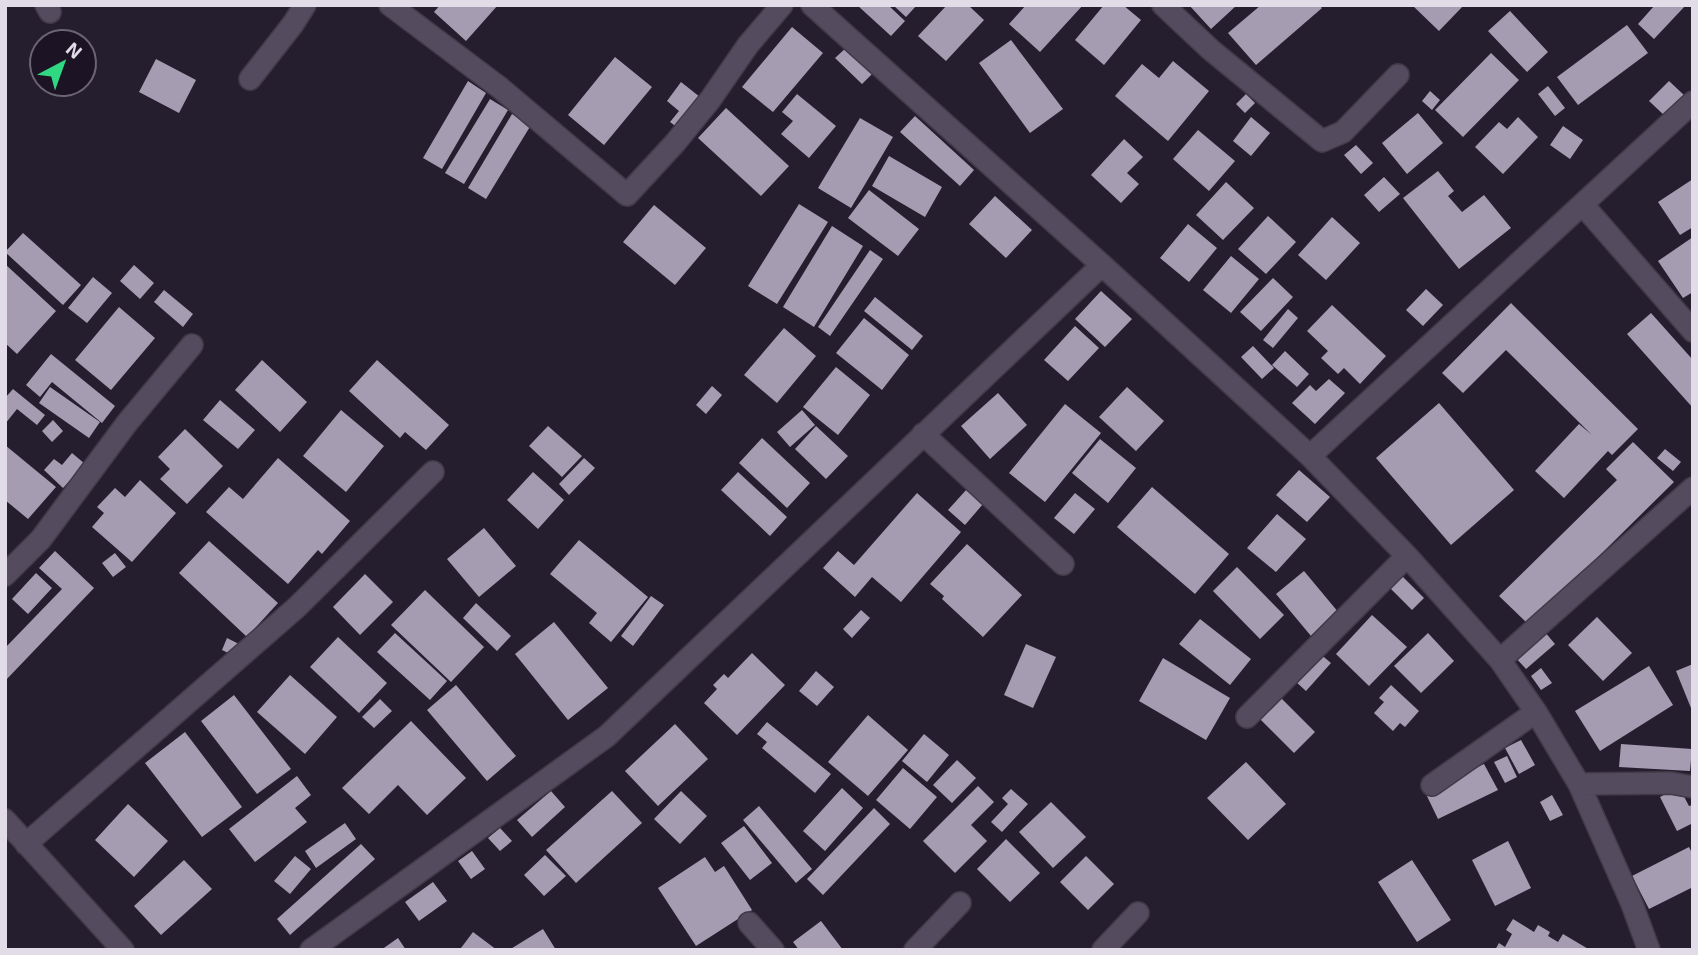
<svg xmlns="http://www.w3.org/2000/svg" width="1698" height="955" viewBox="0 0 1698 955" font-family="'Exo 2',sans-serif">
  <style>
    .building { fill: #a59cb1 }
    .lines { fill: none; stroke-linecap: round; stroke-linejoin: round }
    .minor-casing { stroke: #413a48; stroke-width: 24 }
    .minor { stroke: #544c5e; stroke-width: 21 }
  </style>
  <rect width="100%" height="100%" fill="#251e2e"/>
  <path class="building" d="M440,5H498L466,41L434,12Z
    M857,5H888L905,21L891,36Z
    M893,5H917L906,17Z
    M947,5H968L984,20L946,61L918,36Z
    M1026,5H1083L1040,52L1009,24Z
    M1104,5H1123L1141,20L1104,65L1075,40Z
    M1189,5H1237L1211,29Z
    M1261,5H1319L1322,8L1256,65L1228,33Z
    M1412,5H1464L1439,31Z
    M1655,5H1686L1654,39L1638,24Z
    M1510,11L1548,52L1527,72L1488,31Z
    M1627,25L1648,53L1578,105L1557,77Z
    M792,27L823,53L773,112L742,87Z
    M1011,40L1063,109L1030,133L979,63Z
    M848,46L874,72L862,84L835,58Z
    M1491,53L1519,80L1463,137L1435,110Z
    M615,57L652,87L604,145L568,115Z
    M156,59L196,80L179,113L139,92Z
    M1173,61L1209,91L1168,141L1115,96L1142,64L1159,78Z
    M468,81L486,93L442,169L423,158Z
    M1669,81L1685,96L1665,116L1649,101Z
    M681,82L705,101L682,131L670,122L679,111L667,101Z
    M1548,86L1565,108L1555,116L1538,94Z
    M1430,91L1440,100L1432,110L1422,101Z
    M797,94L836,126L809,158L781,134L793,121L782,112Z
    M1246,94L1255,103L1245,113L1236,104Z
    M490,99L508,110L464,184L445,173Z
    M726,108L789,166L761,196L698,138Z
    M1418,113L1443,143L1407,174L1382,143Z
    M512,114L531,125L486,199L468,188Z
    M915,116L974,170L960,186L900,132Z
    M1251,117L1270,133L1251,156L1233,141Z
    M1518,117L1538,137L1503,174L1475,147L1499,122L1507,129Z
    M860,118L893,137L851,208L818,188Z
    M1563,126L1583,140L1570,159L1550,145Z
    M1198,130L1235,161L1209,191L1173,159Z
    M1124,139L1143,157L1127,173L1139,184L1121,203L1091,175Z
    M1356,145L1373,163L1361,174L1344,155Z
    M889,156L942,187L925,217L872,186Z
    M1438,171L1454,191L1448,196L1462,212L1484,195L1511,228L1459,269L1403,198Z
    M1384,177L1400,194L1379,212L1364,195Z
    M1693,179V227L1680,235L1658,202Z
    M1226,182L1254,208L1223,240L1196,215Z
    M869,190L919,229L898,256L848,218Z
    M995,196L1032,230L1006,258L969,224Z
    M799,204L828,222L777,304L748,286Z
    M654,205L706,248L675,285L623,242Z
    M1268,216L1296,242L1266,274L1238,249Z
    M1332,217L1360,243L1326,280L1298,255Z
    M1188,224L1217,248L1189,282L1160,258Z
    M832,226L863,246L814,327L783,307Z
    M23,233L81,285L63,305L5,252Z
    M1693,237V292L1683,298L1658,261Z
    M870,250L883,259L830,336L818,327Z
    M1231,256L1259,279L1231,313L1203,290Z
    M5,264L56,311L17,354L5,343Z
    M134,265L154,283L140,299L120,281Z
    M93,277L112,293L87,323L68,308Z
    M1273,278L1293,297L1261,331L1240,312Z
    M1426,289L1443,305L1423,326L1406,310Z
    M164,290L193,314L183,327L154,302Z
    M1101,291L1132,319L1105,347L1075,319Z
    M875,297L923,336L912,350L864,311Z
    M1511,303L1638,429L1612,455L1608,451L1564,498L1535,471L1579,424L1592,435L1506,350L1463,393L1442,373Z
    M1332,305L1386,356L1360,384L1344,368L1338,374L1321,358L1328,351L1307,331Z
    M119,307L155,338L111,390L75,360Z
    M1288,309L1298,318L1273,348L1263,340Z
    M1651,313L1693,360V408L1627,334Z
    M864,318L909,355L882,390L836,353Z
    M1075,326L1099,348L1068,381L1044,360Z
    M784,328L816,356L777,403L744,375Z
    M1253,346L1274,368L1262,379L1241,357Z
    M1285,351L1309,374L1297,387L1272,365Z
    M51,354L115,406L102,423L52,382L40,397L26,385Z
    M262,360L307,402L280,432L235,390Z
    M377,360L449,425L426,450L405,432L400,438L349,391Z
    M836,367L870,395L838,435L803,407Z
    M1329,379L1345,393L1315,424L1292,403L1310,385L1316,391Z
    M712,386L722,395L706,414L696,405Z
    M50,387L100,422L89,438L39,403Z
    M1127,387L1164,421L1136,451L1099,417Z
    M13,389L45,415L37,425L17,409L5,424V398Z
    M998,393L1027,425L990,459L961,426Z
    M220,400L255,430L238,449L203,420Z
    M1439,403L1514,490L1451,545L1376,458Z
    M1065,404L1101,433L1045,502L1009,473Z
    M341,410L384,446L346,492L303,456Z
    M802,410L815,425L790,447L777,432Z
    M53,420L63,431L52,442L42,431Z
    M548,426L582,456L562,477L529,446Z
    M816,426L848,456L826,479L795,449Z
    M185,429L223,466L187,504L160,479L170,469L158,457Z
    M762,438L810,483L787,508L739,463Z
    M1100,439L1136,468L1108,503L1072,473Z
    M1633,442L1674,482L1529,625L1499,596L1617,480L1606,469Z
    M5,445L56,487L28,519L5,500Z
    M1665,449L1681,462L1673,471L1657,458Z
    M72,453L85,464L63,488L44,470L54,459L62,465Z
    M278,458L350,521L322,554L318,550L288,584L206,512L229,487L243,499Z
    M584,458L595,468L569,495L559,484Z
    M1299,470L1330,497L1307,522L1276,495Z
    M533,472L564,500L538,529L507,500Z
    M738,472L787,517L770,536L721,490Z
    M140,480L176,513L132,562L92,527L104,513L97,507L115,488L125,497Z
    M1152,487L1229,554L1195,594L1117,527Z
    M967,489L983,504L965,525L948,510Z
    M917,493L961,532L901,602L872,577L855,597L823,568L838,551L854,565Z
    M1075,493L1095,509L1074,534L1054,518Z
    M1277,514L1306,539L1276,572L1247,548Z
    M484,528L516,566L479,597L447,559Z
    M579,540L648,597L611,642L589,623L597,613L550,574Z
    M209,541L278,603L247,637L179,573Z
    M967,544L1022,595L983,637L942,599L944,596L930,584Z
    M55,551L94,588L5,681V648L62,589L39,568Z
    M115,553L126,567L113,577L102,563Z
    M1237,567L1284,615L1260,639L1213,591Z
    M1395,569L1424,598L1412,610L1383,581Z
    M1304,571L1339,613L1311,636L1276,594Z
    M36,573L52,588L28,614L12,599Z
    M365,574L393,602L360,635L333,607Z
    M425,590L484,647L451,682L391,625Z
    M651,596L664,605L633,646L621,636Z
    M476,603L511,636L497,651L463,618Z
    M861,610L870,618L852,638L843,629Z
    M1372,615L1407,647L1369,686L1336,654Z
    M1597,617L1632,653L1603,681L1568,645Z
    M1200,619L1251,659L1230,685L1179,644Z
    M554,622L608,688L568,720L515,654Z
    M1544,631L1555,644L1526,669L1515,657Z
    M395,633L447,681L430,700L377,652Z
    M1428,633L1454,661L1421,693L1394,666Z
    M338,637L387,683L359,713L310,667Z
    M227,638L239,644L234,656L222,650Z
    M1026,644L1056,657L1033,708L1004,695Z
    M752,653L785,685L737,735L704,703L717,689L713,685L724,674L728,678Z
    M1319,653L1331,663L1306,691L1295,681Z
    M1163,658L1230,698L1206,740L1139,701Z
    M1693,664V713L1676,671Z
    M1649,666L1673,705L1600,751L1575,711Z
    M1541,668L1552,683L1541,690L1531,676Z
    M816,671L834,687L817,706L799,691Z
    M290,675L337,717L305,754L257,712Z
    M456,685L516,756L487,781L427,710Z
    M1391,685L1419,711L1405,727L1400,723L1393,731L1374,713L1384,702L1379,698Z
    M234,695L291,769L257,794L201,721Z
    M1280,697L1315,732L1294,753L1259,718Z
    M380,699L392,711L374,728L362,717Z
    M868,715L908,750L868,796L828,762Z
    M411,721L466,778L427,815L398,785L369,814L342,788Z
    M767,722L831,774L815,793L762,748L767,742L757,734Z
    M675,724L708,759L658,806L625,771Z
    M185,732L242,807L202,837L145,763Z
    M924,734L949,755L927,782L902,761Z
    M1521,740L1535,765L1519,774L1505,748Z
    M1621,744L1692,749L1690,771L1619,767Z
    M1507,756L1517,777L1505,783L1494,762Z
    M957,760L976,778L952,803L933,785Z
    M1246,762L1286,804L1248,840L1207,798Z
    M1484,764L1498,790L1438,819L1425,792Z
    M903,768L937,797L910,829L876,800Z
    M297,776L311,795L295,808L307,822L255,862L229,829Z
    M978,786L994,802L971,825L987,841L955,873L923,841Z
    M1679,787L1689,806L1693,805V823L1677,831L1660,797Z
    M842,788L863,808L825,851L803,831Z
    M1011,789L1028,804L1002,832L991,822L1008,804L1002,798Z
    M551,791L565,807L532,837L517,820Z
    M612,791L642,823L576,883L546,850Z
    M681,791L707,816L680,844L654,819Z
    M1552,795L1563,815L1550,821L1540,802Z
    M1051,802L1086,837L1053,868L1019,832Z
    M128,804L168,841L134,877L95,840Z
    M759,806L812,869L796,883L743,820Z
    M874,808L890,824L823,895L807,879Z
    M345,823L356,839L316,868L305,851Z
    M744,826L772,863L750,880L721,843Z
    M500,828L512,841L500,851L488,838Z
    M1006,839L1040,873L1010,902L977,869Z
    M1508,841L1531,888L1495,906L1472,860Z
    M361,844L375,859L290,935L277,919Z
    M1689,847L1693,855V887L1649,909L1632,876Z
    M472,851L485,869L471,879L458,861Z
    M545,855L566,876L544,896L524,875Z
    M295,856L311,869L290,894L274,881Z
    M1086,856L1114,884L1088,910L1060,882Z
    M705,857L715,872L724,866L752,910L696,946L658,888Z
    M184,860L212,889L161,935L134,906Z
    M1412,860L1451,920L1417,942L1378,882Z
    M433,882L447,901L419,921L405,902Z
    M1513,919L1534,932L1538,925L1550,932L1548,936L1558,942L1563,934L1590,950H1495L1499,943L1505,947L1512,934L1506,930Z
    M821,921L843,950H799L793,942Z
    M543,929L556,950H509Z
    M473,932L497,950H463L461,948Z
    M398,938L406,950H381Z"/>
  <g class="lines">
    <g class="minor-casing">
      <path id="minor" d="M46,5L50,12
        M390,5L499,87L627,195L675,143L710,100L748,45L782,5
        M812,5L1102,265L1310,456L1407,556L1500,660L1536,712L1579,784L1632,904L1649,950
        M1163,5L1211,50L1322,141L1343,132L1398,75
        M250,79L293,24L305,5
        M1583,205L1693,331
        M923,434L1063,564
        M1310,456L1693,102
        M5,575L41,539L127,423L192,345
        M1500,660L1693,488
        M1247,717L1407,556
        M1579,784L1671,783L1693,787
        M1432,785L1536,712
        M5,820L123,950
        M26,844L297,607L433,472
        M749,923L773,950
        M311,950L607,736L1102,265
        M915,950L960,903
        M1103,950L1138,913"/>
    </g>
    <use href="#minor" class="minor"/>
  </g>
  <rect width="1698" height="955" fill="none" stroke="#e1dce7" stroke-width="14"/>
  <g transform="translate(63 63) rotate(41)"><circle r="33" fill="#1c1424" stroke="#6b6472" stroke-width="2"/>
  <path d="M0-5L12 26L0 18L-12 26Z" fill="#31d882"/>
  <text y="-10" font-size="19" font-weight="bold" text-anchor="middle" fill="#e1dce7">N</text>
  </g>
</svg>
